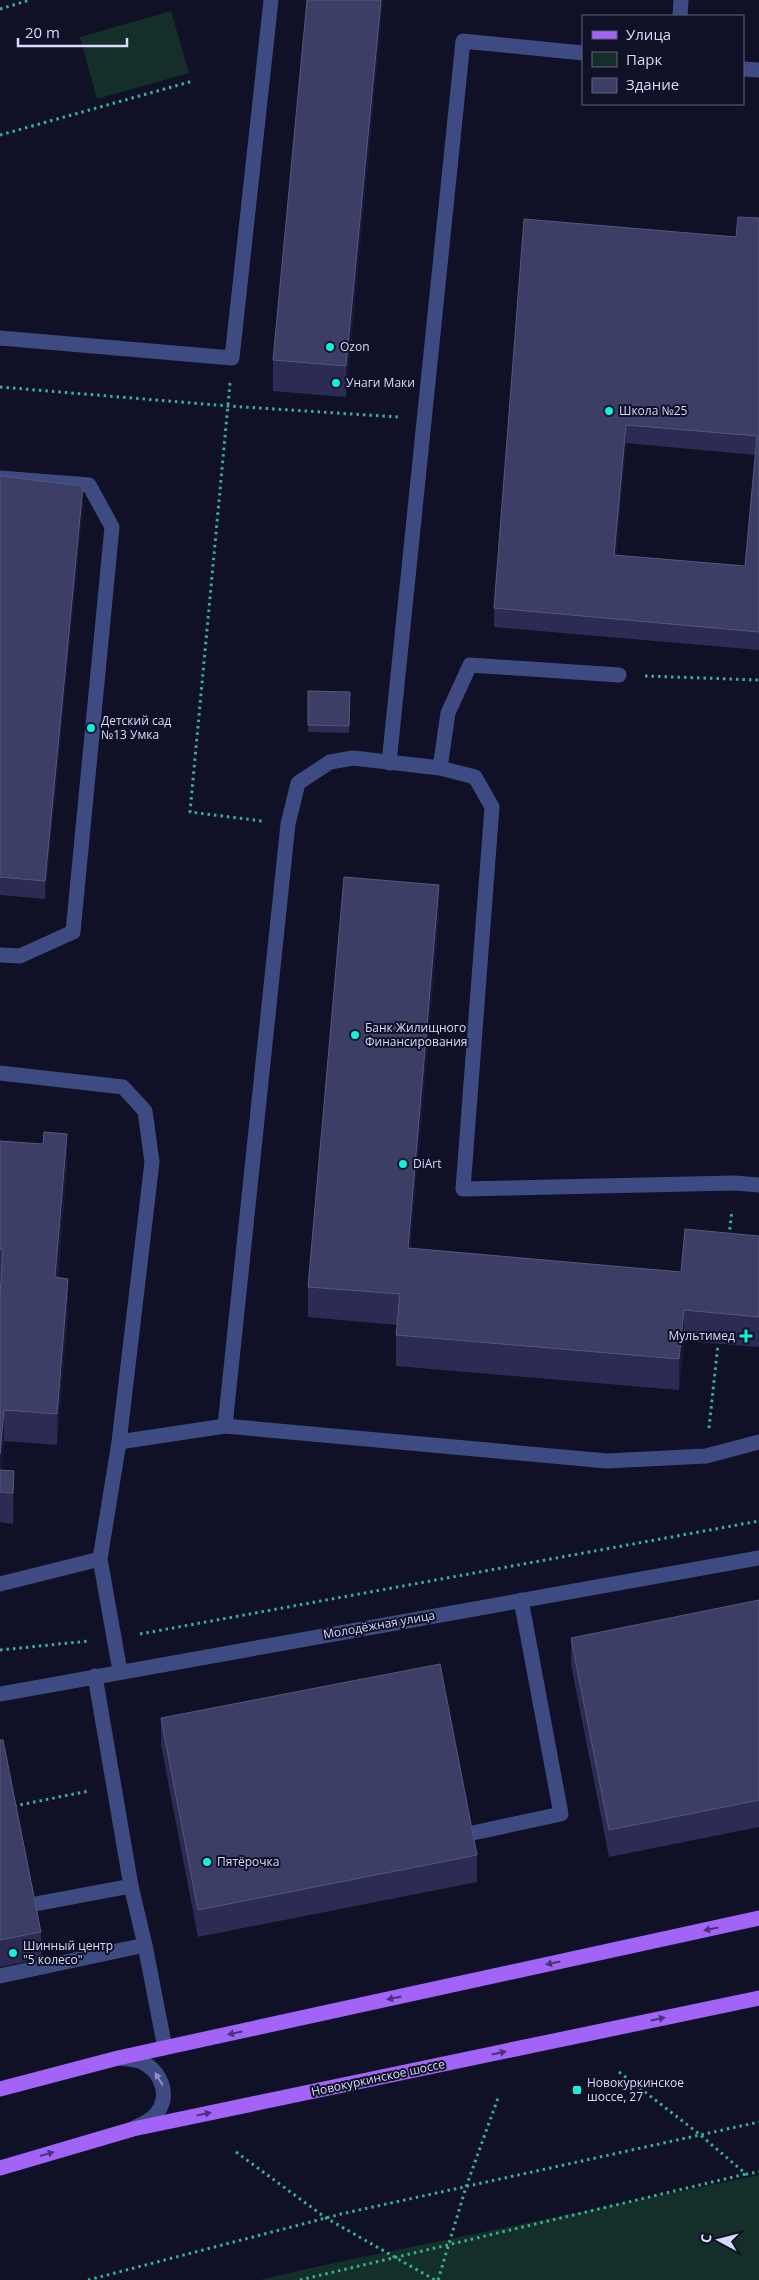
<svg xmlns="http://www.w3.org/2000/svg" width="759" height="2280" viewBox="0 0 759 2280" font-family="'Open Sans',sans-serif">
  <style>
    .green { fill: #142f29 }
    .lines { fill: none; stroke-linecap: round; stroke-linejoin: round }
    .path { stroke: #36b291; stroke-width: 3; stroke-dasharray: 2.5 4; stroke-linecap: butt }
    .minor { stroke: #3e4a82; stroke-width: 15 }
    .major { stroke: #a264f7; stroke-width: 15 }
    .wall { fill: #2b2b53; fill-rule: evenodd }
    .shaded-wall { fill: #181939 }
    .building { fill: #3d3e65; stroke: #56577d; fill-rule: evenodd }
    .oneway { fill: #4a327a }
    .oneway2 { fill: #8a92c0 }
    .poi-dot { fill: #0ef3da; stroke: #101126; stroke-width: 2 }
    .labels { text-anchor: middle; stroke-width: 4; stroke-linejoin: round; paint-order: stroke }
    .poi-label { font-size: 12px; fill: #d7dbfd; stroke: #101126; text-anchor: start }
    .street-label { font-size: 12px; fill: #d7dbfd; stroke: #101126 }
  </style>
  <rect width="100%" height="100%" fill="#101126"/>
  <path class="green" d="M171,11L189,73L97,99L80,37Z
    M759,2175V2280H260L320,2266Z"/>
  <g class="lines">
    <path class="path" d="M0,9L30,0
      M0,135L193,81
      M230,383L190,812L262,821
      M0,387L228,406L398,417
      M645,676L759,680
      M729,1236L732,1210
      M709,1428L718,1344
      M140,1634L759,1521
      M0,1650L89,1641
      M14,1806L89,1791
      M619,2072L698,2133L746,2174L759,2172
      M236,2152L326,2218L435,2280
      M88,2280L341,2214L759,2122
      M300,2280L746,2174
      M438,2280L466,2187L498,2098"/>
    <path class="minor" d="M680,16L681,0
      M743,69L759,70
      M0,338L232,358L271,0
      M0,478L89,485L112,527L73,932L20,956L0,955
      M389,763L463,41L583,53
      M440,768L448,713L470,665L619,675
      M0,1073L123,1087L145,1111L152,1162L119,1442
      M759,1185L735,1183L463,1189L492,807L475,777L440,768L353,758L330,762L298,783L288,824L225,1426L607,1461L706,1456L759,1442
      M0,1584L100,1559
      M120,1671L100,1559L119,1442L225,1426
      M95,1676L131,1886L145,1945L165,2048
      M0,1694L759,1558
      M468,1834L561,1814L521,1600
      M30,1905L131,1886
      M0,1976L145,1945
      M119,2058C126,2059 136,2059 142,2062C163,2072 172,2100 153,2117C149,2121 142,2124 136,2127"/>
    <path class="major" d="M0,2089L118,2058L759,1918
      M0,2168L133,2129L759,1998"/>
  </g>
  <path class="wall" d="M383,0L346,397L273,391V360Z
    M759,218V650L494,627V608L736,237ZM626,443L755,455L745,566L616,555Z
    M0,476L83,504L45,899L0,895Z
    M308,691L350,692L349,733L308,732Z
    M439,916L410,1248L681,1272L759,1236V1347L684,1341L679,1390L396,1366V1335L397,1325L308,1317V1287Z
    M0,1141L67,1164L58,1278L68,1309L57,1445L4,1441L1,1470L14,1471V1502L13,1524L0,1522V1293L1,1280H0Z
    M759,1600V1827L609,1857L571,1665V1638Z
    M161,1718L477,1855V1882L198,1937L161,1745Z
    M0,1740L41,1932V1959L0,1967Z"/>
  <path class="shaded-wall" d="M381,0H383L346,397V366Z
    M626,425V443L614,573V555Z
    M83,486V504L45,899V881Z
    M439,885V916L408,1279V1248Z
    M67,1134V1164L55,1308V1277Z
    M68,1279V1309L57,1445V1414Z
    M684,1310V1341L679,1390V1359Z
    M4,1410V1441L0,1485V1454Z
    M14,1471V1502L13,1524V1493Z"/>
  <path class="building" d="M307,0H381L346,366L273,360Z
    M738,217L759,218V632L494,608L524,219L736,237ZM626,425L757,436L745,566L614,555Z
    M0,476L83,486L45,881L0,877Z
    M308,691L350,692L349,726L308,725Z
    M344,877L439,885L408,1248L681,1272L685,1229L759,1236V1317L684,1310L679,1359L396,1335L400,1294L308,1287Z
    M44,1132L67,1134L55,1277L68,1279L57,1414L4,1410L0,1454V1294L3,1249H0V1141L43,1144Z
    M0,1470L14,1471L13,1493L0,1492Z
    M759,1600V1800L609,1830L571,1638Z
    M440,1664L477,1855L198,1910L161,1718Z
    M0,1740H3L41,1932L0,1940Z"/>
  <defs><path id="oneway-solid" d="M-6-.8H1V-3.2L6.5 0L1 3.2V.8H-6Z" transform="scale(1.25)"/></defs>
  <g class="oneway">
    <use href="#oneway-solid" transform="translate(711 1929) rotate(168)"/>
    <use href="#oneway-solid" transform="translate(553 1963) rotate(168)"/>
    <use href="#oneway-solid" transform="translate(394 1998) rotate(168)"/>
    <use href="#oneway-solid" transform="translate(658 2019) rotate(-12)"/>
    <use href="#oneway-solid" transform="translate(235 2033) rotate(168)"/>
    <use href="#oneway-solid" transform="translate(499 2053) rotate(-12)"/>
    <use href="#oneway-solid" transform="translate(204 2114) rotate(-12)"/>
    <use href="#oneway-solid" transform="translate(47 2154) rotate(-16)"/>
  </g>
  <use class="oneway2" href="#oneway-solid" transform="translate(159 2079) rotate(-122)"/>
  <g class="poi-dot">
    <circle cx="330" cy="347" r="5"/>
    <circle cx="336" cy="383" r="5"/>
    <circle cx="609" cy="411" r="5"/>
    <circle cx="91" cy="728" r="5"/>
    <circle cx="355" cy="1035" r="5"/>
    <circle cx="403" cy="1164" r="5"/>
    <path d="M743.5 1328.5h5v5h5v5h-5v5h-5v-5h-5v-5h5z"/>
    <circle cx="207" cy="1862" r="5"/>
    <circle cx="13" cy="1953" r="5"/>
    <rect x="572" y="2085" width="10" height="10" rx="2.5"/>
  </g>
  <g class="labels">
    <g class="poi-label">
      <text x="340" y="351">Ozon</text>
      <text x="346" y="387">Унаги Маки</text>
      <text x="619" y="415">Школа №25</text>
      <text x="101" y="725">Детский сад<tspan x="101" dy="14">№13 Умка</tspan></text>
      <text x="365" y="1032">Банк Жилищного<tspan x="365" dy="14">Финансирования</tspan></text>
      <text x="413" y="1168">DiArt</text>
      <text x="735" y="1340" text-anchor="end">Мультимед</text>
      <text x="217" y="1866">Пятёрочка</text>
      <text x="23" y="1950">Шинный центр<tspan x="23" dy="14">"5 колесо"</tspan></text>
      <text x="587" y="2087">Новокуркинское<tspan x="587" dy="14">шоссе, 27</tspan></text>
    </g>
    <g class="street-label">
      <text transform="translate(379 1625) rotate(-10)" y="4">Молодёжная улица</text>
      <text transform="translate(378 2078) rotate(-12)" y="4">Новокуркинское шоссе</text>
    </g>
  </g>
  <rect x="582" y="15" width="162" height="90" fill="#101126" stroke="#60627c"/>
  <rect x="592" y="31" width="25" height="8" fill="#a264f7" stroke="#60627c"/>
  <text x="626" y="40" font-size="15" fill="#d7dbfd">Улица</text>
  <rect x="592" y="52" width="25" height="15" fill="#142f29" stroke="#60627c"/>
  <text x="626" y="65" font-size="15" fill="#d7dbfd">Парк</text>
  <rect x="592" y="78" width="25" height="15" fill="#3d3e65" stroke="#60627c"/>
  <text x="626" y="90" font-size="15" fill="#d7dbfd">Здание</text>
  <g transform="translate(719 2240) rotate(277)" stroke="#101126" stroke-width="4" paint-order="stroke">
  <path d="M0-4L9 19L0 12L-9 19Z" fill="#d7dbfd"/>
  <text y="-8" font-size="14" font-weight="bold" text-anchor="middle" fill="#d7dbfd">С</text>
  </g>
  <path d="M18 38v8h109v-8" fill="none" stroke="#d7dbfd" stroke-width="2.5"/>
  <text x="25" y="38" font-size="15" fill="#d7dbfd" stroke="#101126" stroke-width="4" paint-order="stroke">20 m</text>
</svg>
